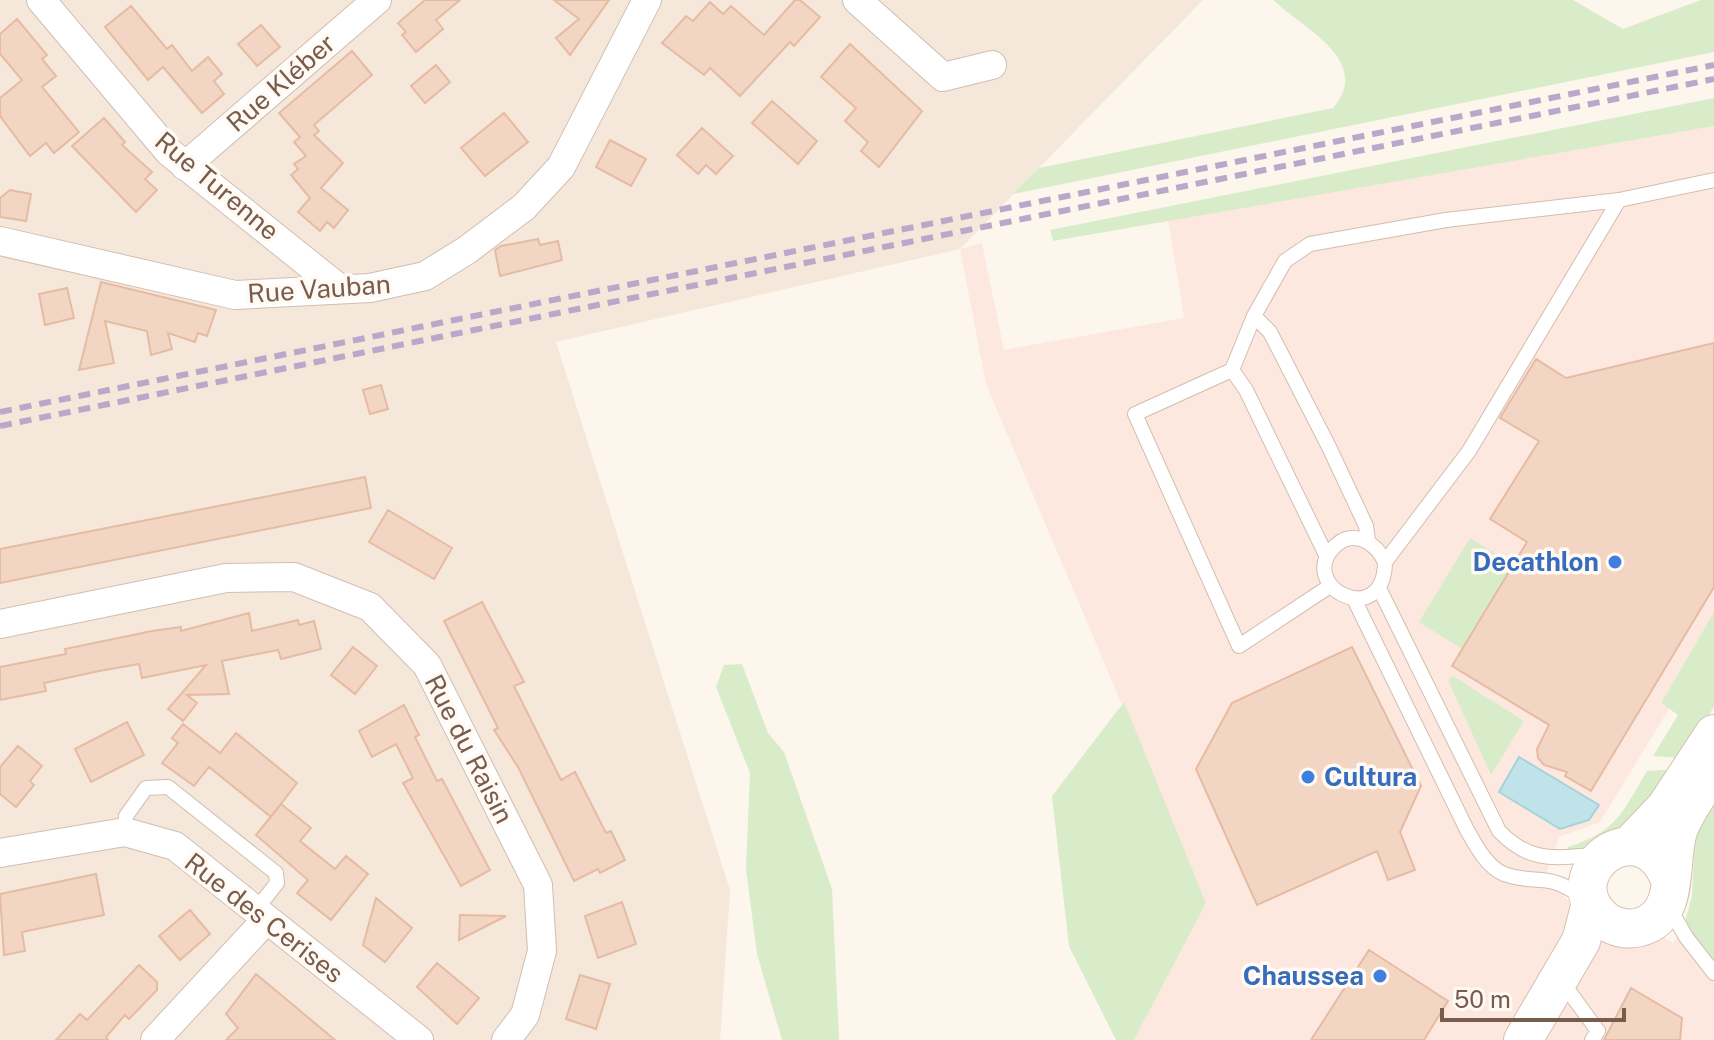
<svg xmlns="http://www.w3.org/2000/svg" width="1714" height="1040" viewBox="0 0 1714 1040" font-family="'Public Sans',sans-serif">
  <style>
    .residential { fill: #f5e8da }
    .commercial { fill: #fde8e0 }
    .green { fill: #d8ecc9 }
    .water { fill: #bfe3e8; stroke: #a5d3da; stroke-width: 2 }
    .building { fill: #f3d5c3; stroke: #e6bba3; stroke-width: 2 }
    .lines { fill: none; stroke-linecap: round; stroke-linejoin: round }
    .service-casing { stroke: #d1beb0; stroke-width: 16 }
    .minor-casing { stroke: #d1beb0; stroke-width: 30 }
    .secondary-casing { stroke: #d6c0b0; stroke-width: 40 }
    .service { stroke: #fff; stroke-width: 14 }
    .minor { stroke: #fff; stroke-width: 28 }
    .secondary { stroke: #fff; stroke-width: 38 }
    .rail { stroke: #b9a8c9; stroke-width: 6; stroke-dasharray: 12 8; stroke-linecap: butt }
    .shop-dot { fill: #3f7fe0; stroke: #fffaf3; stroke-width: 3 }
    .labels { text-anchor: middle; stroke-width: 7; stroke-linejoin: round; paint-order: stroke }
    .street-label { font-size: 26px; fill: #7a5c4d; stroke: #fffaf3 }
    .shop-label { font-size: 26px; font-weight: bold; fill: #366cbe; stroke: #fffaf3; text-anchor: end }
  </style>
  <rect width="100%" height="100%" fill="#fdf6ec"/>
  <path class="residential" d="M0,0H1203L960,249L556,342L730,890L720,1040H0Z"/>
  <path class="commercial" d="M1714,126V612L1661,703L1669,709L1600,822L1559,837L1543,882L1557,888L1597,930L1621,948L1660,935L1673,943L1684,925L1714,963V1040H1134L1206,903L986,384L960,249L982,243L1004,350L1184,318L1168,220Z"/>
  <path class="green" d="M1273,0H1573L1623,29L1701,0H1714V52L1013,194L1039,168L1333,108C1373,61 1304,29 1273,0Z
    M1714,98V126L1053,241L1050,230Z
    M1470,538L1513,564L1462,649L1419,622Z
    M1714,612V707L1681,758L1653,756L1678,715L1661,703Z
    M742,664L768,733L784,752L832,889L839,1040H782L757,954L746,869L750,773L716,687L724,665Z
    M1453,676L1524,721L1491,775L1448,680Z
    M1124,702L1206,903L1134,1040H1116L1069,946L1052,796Z
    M1681,769L1647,820L1593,847L1568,852V847C1617,831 1622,813 1647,771Z
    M1714,792V963L1684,925L1692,896L1695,835Z"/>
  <path class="water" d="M1519,757L1599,805L1589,820L1560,829L1499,792Z"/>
  <path class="building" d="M425,0H460L436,20L443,29L416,52L402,35L406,32L398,23Z
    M554,0H609L570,55L556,38L579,19Z
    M795,0H800L820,17L794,46L790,42L740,96L710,68L704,75L662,43L686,16L693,21L710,2L723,14L731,6L764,35Z
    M131,6L167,49L172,45L192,71L208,57L222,74L214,81L224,94L202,113L163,67L148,80L105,27Z
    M17,19L47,55L42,59L56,76L42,87L79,132L54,153L46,143L30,156L0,116V98L22,80L0,54V34Z
    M261,25L280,47L257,66L238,44Z
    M850,44L922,111L879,167L861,151L868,142L845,121L856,108L821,77Z
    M352,51L372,75L314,125L319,131L314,135L343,163L321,188L348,210L334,228L327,222L320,231L298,212L310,198L291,175L298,169L294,164L306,156L294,142L300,137L279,113Z
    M436,65L450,82L425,103L411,86Z
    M772,101L817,141L798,164L752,123Z
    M504,113L528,142L485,176L461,148Z
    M104,118L125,142L122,145L152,172L145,179L157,190L136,212L72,146Z
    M702,128L733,156L716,174L706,165L698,174L677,155Z
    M610,140L646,159L631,186L596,167Z
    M10,190L31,194L26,221L0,217V198Z
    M538,239L540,245L558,241L562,260L500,276L495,250L501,246Z
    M101,282L216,310L207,336L198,333L195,342L168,333L172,349L151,355L147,331L105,321L114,363L79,370Z
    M67,288L74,318L45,325L39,294Z
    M1714,343V587L1591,791L1565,776L1567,772L1544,765L1538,758L1537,749L1549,725L1452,666L1527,542L1490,519L1539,441L1500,418L1536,359L1566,378Z
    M381,385L388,409L370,414L363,390Z
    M365,477L371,508L0,583V549Z
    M388,510L452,548L434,579L369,542Z
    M482,602L524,682L514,686L561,780L575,772L606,833L611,831L625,860L600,873L598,869L574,881L518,767L494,730L498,728L444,621Z
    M249,613L252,631L298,620L299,625L314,621L321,649L281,659L278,650L222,661L229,694L187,695L197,703L183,721L168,709L206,665L142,678L139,664L99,671L44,683L46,691L0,700V667L66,654L65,649L152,631L181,627V631Z
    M353,647L377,666L355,694L331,675Z
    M1352,647L1421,786L1400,832L1415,870L1388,880L1377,851L1257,905L1196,769L1232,703Z
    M404,705L419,735L415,737L437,781L442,779L490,870L461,886L403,783L413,778L396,744L372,757L359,731Z
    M127,722L144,755L91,782L75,749Z
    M183,724L220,753L236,733L297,783L271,817L209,767L194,786L162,763L178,743L172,738Z
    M18,746L42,766L30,781L34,785L16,807L0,794V767Z
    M281,804L311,828L300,841L335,869L346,856L368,874L331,920L297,893L308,880L256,835Z
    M96,874L104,915L22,932L25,951L4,955L0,894Z
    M376,898L412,928L385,962L363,945Z
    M622,902L636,944L598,958L585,916Z
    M190,910L210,934L180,960L159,936Z
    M460,915L506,916L459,940Z
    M1369,950L1448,1001L1424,1040H1311Z
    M437,963L479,998L457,1024L417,987Z
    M139,965L157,982V990L129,1019L125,1015L106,1037L108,1040H56L80,1014L87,1020Z
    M256,974L280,994L335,1040H226L238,1028L226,1014Z
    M580,975L610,984L596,1029L566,1019Z
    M1631,988L1682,1018L1680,1040H1604Z"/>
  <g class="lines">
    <g class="service-casing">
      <path id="service" d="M1254,316L1232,370L1135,414L1239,646L1330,586
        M1232,370L1246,390L1327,557
        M1368,541L1366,526L1329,447L1270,332L1254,316L1285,261L1310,244L1446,220L1619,200L1714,180
        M1385,562C1376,543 1354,528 1335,546C1294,586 1384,632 1385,562L1469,451L1619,200
        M1379,588L1499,831C1530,863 1553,858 1595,855
        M1354,599L1467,830C1476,846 1487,867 1504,874C1537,886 1547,870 1583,898
        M125,832L126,816L146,788L168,787L276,873L277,883L255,911
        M1669,907L1686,937L1714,973
        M1562,982L1598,1031L1592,1040"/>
    </g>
    <g class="minor-casing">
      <path id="minor" d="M41,0L169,152L340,289
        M857,0L943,77L992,65
        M185,166L377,0
        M0,241L235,295L370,288L425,276L467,250L524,207L561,167L647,0
        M0,624L226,578L294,577L370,607L427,665L538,885L542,951L525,1015L506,1040
        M0,853L125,832L175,846L419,1040
        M155,1040L266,920"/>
    </g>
    <g class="secondary-casing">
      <path id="secondary" d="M1629,846L1666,807L1714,734
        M1669,877C1639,807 1555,872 1601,917C1611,927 1627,931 1640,927C1681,916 1668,862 1678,831C1685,810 1703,788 1714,768
        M1523,1040L1581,941L1591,903"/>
    </g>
    <use href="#service" class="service"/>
    <use href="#minor" class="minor"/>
    <use href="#secondary" class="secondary"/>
    <path class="rail" d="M0,412L1714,65
      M0,426L1714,79"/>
  </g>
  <g class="shop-dot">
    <circle cx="1615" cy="562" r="8"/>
    <circle cx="1308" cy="777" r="8"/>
    <circle cx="1380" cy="976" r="8"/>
  </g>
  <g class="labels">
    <g class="street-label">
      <text transform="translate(281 83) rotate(-41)" y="9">Rue Kléber</text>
      <text transform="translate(217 186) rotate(40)" y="9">Rue Turenne</text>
      <text transform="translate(319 289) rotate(-4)" y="9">Rue Vauban</text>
      <text transform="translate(469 749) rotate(63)" y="9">Rue du Raisin</text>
      <text transform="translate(264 918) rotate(38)" y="9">Rue des Cerises</text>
    </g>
    <g class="shop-label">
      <text x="1599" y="571">Decathlon</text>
      <text x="1324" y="786" text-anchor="start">Cultura</text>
      <text x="1364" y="985">Chaussea</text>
    </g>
  </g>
  <path d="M1442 1008v12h182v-12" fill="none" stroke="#7a5c4d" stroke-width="4"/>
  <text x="1454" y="1008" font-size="24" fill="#7a5c4d" stroke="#fffaf3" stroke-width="6" paint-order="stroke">50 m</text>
</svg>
